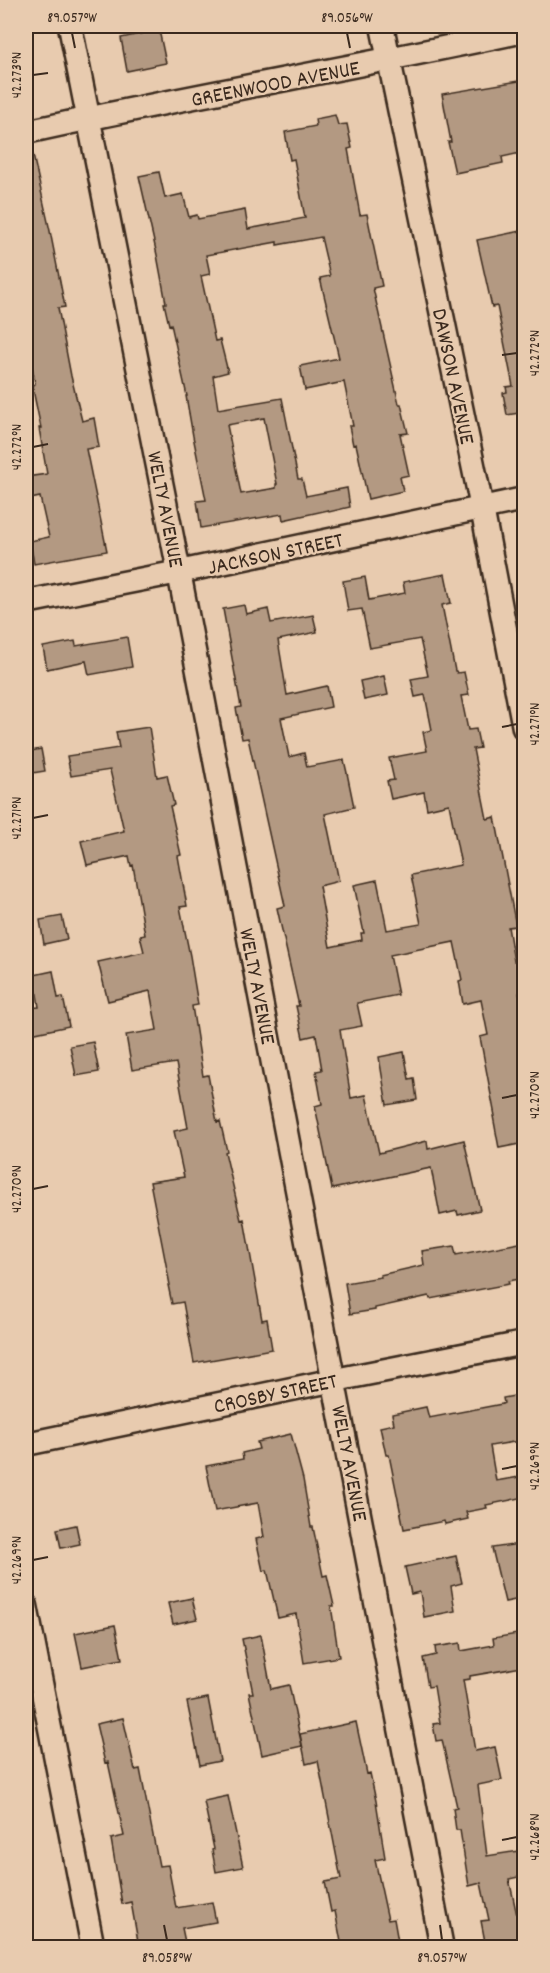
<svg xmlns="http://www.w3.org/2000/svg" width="550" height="1973" viewBox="0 0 550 1973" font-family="Dekko,sans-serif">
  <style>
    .building { fill: #b39982; stroke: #3b2a1e; stroke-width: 1.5; fill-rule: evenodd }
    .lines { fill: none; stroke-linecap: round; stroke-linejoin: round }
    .minor-casing { stroke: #3b2a1e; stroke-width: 27 }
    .minor { stroke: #e8cbaf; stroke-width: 22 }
    .ticks { fill: none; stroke: #3b2a1e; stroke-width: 2 }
    .labels { text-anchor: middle; stroke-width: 4.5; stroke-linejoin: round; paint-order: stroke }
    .street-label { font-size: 22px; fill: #3b2a1e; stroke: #e8cbaf }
    .neatline { fill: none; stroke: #3b2a1e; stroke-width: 2 }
    .ticks-label { font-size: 15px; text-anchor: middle; fill: #3b2a1e }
  </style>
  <rect width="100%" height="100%" fill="#e8cbaf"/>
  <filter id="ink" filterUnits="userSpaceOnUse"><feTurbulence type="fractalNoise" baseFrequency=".0167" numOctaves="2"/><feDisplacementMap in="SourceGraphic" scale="12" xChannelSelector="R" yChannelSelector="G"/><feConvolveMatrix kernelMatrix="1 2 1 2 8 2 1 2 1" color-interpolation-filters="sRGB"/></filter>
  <g filter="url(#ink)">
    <path class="building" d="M159,30L166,63L127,71L121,38Z
      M525,80V152L502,157L503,163L455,173L448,142H451L442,94Z
      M335,115L338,125L347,124L352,148L348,149L360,215L367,214L372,239L382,286L373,288L399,404H401L408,433L400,434L409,475L400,477L403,491L368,499L356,444L353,445L349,426H353L344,382L305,390L300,366L339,358L320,278L330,276L321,237L277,245V242L206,255L210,274L201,276L215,341L220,340L228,372L213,376L218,409L282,398L298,479H302L306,496L347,488L350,507L329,512L328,510L283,520L282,514L201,528L197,501L206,500L193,436L186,396H187L171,324L169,325L164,303H166L157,255L139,176L159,172L165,198L183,194L189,217L197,215L198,219L245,210L248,229L305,218L294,159L290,160L285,132L316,126L315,119ZM264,418L277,484H276V488L241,494L227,425Z
      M26,155H33L50,231L65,307L58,308L71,376L82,421L94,418L99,447L86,449L107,551L34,564L30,541L49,537L40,497L26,500V477L47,474L39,428H41L32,385L35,384L26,328V297L31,296L26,263Z
      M521,231L525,246V412L507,415L503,393L507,392L506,387L513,386L497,306L492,307L477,240Z
      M445,574L451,603L442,605L455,671H456L457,673L464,672L469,695L461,696L468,730L476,729L480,748L473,749L487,819L495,817L516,926L508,927L514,961L522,959L525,970V992L519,993L525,1022V1143L499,1148L493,1116H495L480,1037L488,1035L481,1000L463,1004L459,981L462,980L454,942L390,955L398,995L357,1003L362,1026L340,1030L351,1098L366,1095L379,1153L427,1141L428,1149L464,1140L480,1210L458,1215L457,1211L440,1215L431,1168L332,1189L315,1106L322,1104L316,1071L322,1070L316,1035L303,1038L296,1006H299L277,908L285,906L248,738L242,739L236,708L241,707L223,609L244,605L246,614L268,609L271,623L313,615L317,632L278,640L287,695L327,686L331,707L281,718L289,757L304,753L307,767L344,760L347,773L354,807L325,814L339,881L319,886L330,947L362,940L361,933H364L354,885L377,880L387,930L421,924L411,875L461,865L449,804L427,809L424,792L391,799L387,781L394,780L389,758L427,751L423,732L432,730L425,695L415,697L411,679L428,676L420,639L370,648L362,609L348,611L343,581L365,577L369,600L405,593L403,582Z
      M127,637L132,667L89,675L86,661L47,669L43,647L75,641L76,646Z
      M384,676L388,695L364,700L360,681Z
      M149,727L157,777L167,775L174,805L170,806L181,855L178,856L187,906L180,907L190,956L198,1005L192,1006L203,1076L208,1075L217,1122L220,1121L227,1151L225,1152L241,1220L244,1219L262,1320L267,1319L272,1349L194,1363L183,1302L172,1304L168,1285H170L150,1182L184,1177L174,1131L188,1128L176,1063L132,1070L126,1035L157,1030L150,991L108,1001L98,962L144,952L140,936L145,935L133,865L131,866L129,856L87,865L81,841L124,831L110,770L71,776L67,756L119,748L116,732Z
      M41,749L45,771L26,774V752Z
      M62,916L67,939L44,944L40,920Z
      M53,971L58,998L63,997L69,1026L26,1035V1008L39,1007L34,975Z
      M93,1042L99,1072L76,1076L70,1046Z
      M404,1052L409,1079L414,1078L417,1100L387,1105L379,1057Z
      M525,1242V1278L508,1281L509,1284L430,1299L429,1296L375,1308V1310L350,1314L345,1283L381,1277L380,1275L424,1265L422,1251L454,1246L456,1255Z
      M525,1394V1440L490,1446L496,1481L525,1476V1497L486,1505L487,1508L466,1512L468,1519L445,1524L444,1521L404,1529L389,1455H386L380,1427L394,1424L392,1414L426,1407L429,1418L502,1404L504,1403L503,1398Z
      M291,1434L303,1479L311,1527H313L323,1576L327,1575L334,1606H331L339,1657L304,1663L296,1614L278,1618L267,1570L263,1571L256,1539L264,1537L258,1503L215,1511L206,1466L243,1459L242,1453L259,1449L257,1442Z
      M76,1525L80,1544L61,1548L57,1529Z
      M525,1543V1598L505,1602L492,1548Z
      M456,1556L462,1583L451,1586L455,1611L424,1617L420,1592L411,1594L405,1567Z
      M192,1598L197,1619L173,1624L168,1603Z
      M115,1625L122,1659L82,1667L75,1633Z
      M517,1634L522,1667L470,1676V1679L463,1680L475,1751L495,1747L502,1780L478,1785L487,1856L519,1851L523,1876L509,1879L524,1947H486L481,1921L489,1920L481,1883L469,1886L460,1830H456L453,1808L457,1807L442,1740L436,1741L433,1724L440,1723L434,1686L428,1687L423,1658L436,1655L435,1647L460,1643L461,1651L494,1645L493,1638Z
      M261,1635L271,1689L289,1685L302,1746L262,1755L249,1693H253L242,1639Z
      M208,1698L220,1761L200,1765L187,1702Z
      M123,1718L135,1770L140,1769L159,1866L168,1865L176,1908L212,1902L216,1922L182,1928L186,1947H139L131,1902L122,1904L111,1839L124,1836L108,1762L105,1763L96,1724Z
      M356,1722L367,1774L370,1773L376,1801L385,1858L375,1860L388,1920L394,1919L399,1947H342L335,1911L331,1912L325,1882L341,1879L318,1761L306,1764L300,1734Z
      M228,1796L243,1867L216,1872L212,1850L214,1849L204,1801Z"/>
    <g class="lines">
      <g class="minor-casing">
        <path id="minor" d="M70,26L179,572L442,1948
          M382,26L482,508L524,728
          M26,132C191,95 359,67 524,31
          M26,602L179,572L524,499
          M26,1444L335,1380L524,1343
          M26,1606L93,1948"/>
      </g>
      <use href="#minor" class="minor"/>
    </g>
  </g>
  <path class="ticks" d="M72,33L75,48M347,33L350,48M33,75L48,73M502,355L517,353M33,447L48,444M502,727L517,724M33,818L48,815M502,1098L517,1095M33,1189L48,1186M502,1469L517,1466M33,1560L48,1557M502,1840L517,1837M164,1925L167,1940M440,1925L442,1940"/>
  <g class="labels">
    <g class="street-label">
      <text transform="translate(275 82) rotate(-11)" y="8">GREENWOOD AVENUE</text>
      <text transform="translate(455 376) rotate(78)" y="8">DAWSON AVENUE</text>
      <text transform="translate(167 509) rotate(79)" y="8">WELTY AVENUE</text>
      <text transform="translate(275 552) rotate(-12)" y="8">JACKSON STREET</text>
      <text transform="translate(259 986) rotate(79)" y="8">WELTY AVENUE</text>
      <text transform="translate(275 1392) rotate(-12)" y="8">CROSBY STREET</text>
      <text transform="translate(351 1463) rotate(79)" y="8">WELTY AVENUE</text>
    </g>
  </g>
  <rect width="550" height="1973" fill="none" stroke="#e8cbaf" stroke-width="66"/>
  <rect x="33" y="33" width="484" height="1907" class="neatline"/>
  <g class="ticks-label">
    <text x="72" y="22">89.057°W</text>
    <text x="347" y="22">89.056°W</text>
    <text transform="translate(16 75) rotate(-90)" y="5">42.273°N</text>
    <text transform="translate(534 353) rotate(-90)" y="5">42.272°N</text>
    <text transform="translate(16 447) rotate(-90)" y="5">42.272°N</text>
    <text transform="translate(534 724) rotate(-90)" y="5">42.271°N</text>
    <text transform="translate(16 818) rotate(-90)" y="5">42.271°N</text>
    <text transform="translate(534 1095) rotate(-90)" y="5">42.270°N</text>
    <text transform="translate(16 1189) rotate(-90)" y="5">42.270°N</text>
    <text transform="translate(534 1466) rotate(-90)" y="5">42.269°N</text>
    <text transform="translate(16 1560) rotate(-90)" y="5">42.269°N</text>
    <text transform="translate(534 1837) rotate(-90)" y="5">42.268°N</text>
    <text x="167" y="1962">89.058°W</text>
    <text x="442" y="1962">89.057°W</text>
  </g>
</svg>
